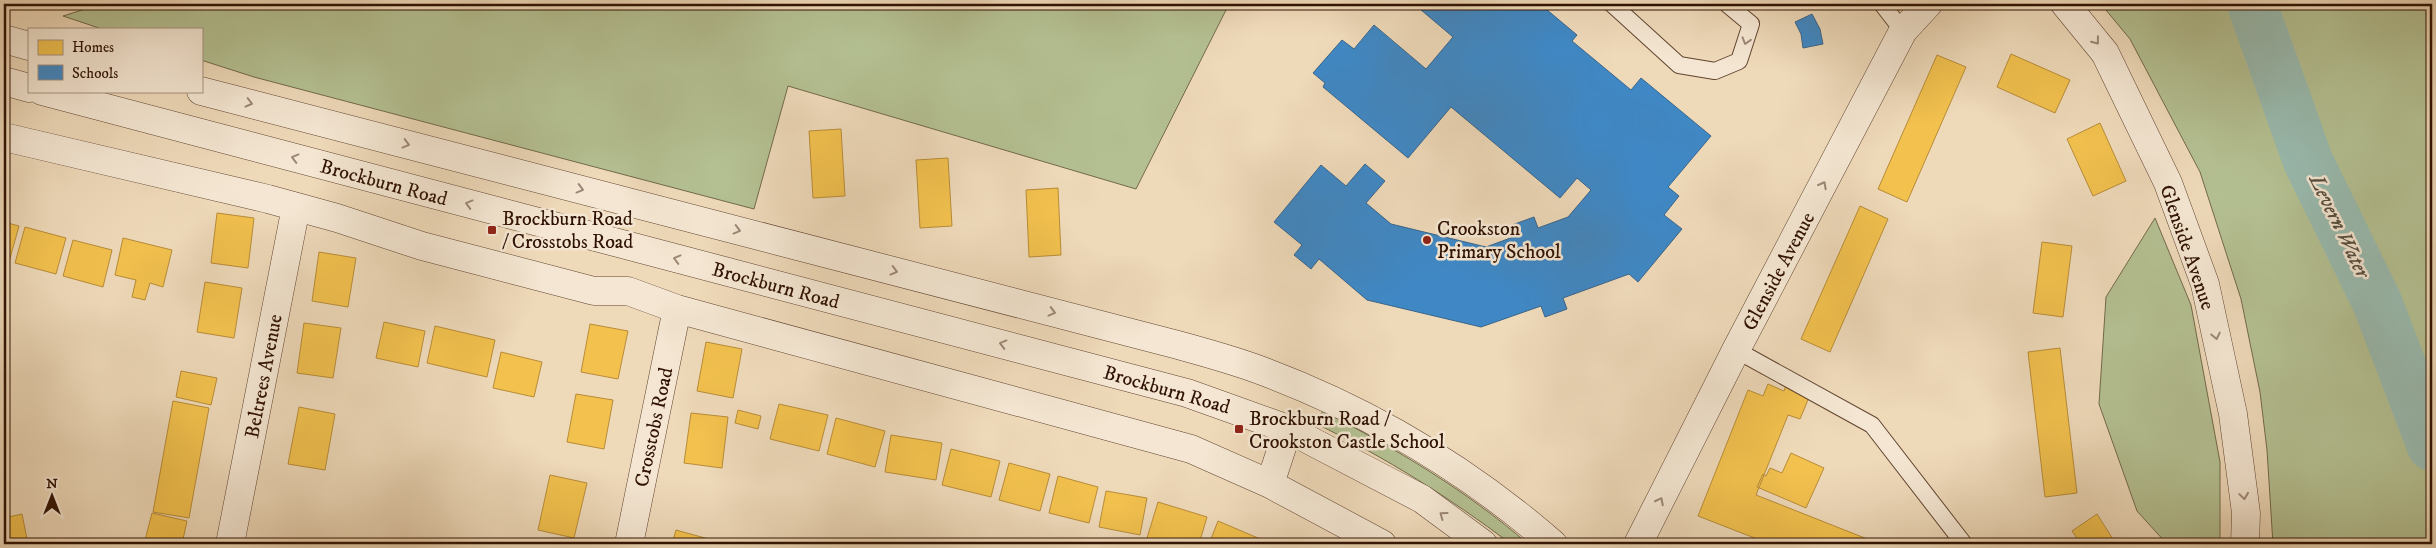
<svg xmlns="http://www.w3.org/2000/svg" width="2436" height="548" viewBox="0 0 2436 548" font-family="'IM FELL DW Pica',serif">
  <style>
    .green { fill: #b4c092; stroke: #72694a }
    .homes { fill: #f2c14e; stroke: #b88c38 }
    .schools { fill: #3f88c5; stroke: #3a658b }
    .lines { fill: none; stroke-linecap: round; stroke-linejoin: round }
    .river { stroke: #99baae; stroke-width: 50 }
    .service-casing { stroke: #604430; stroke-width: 18 }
    .minor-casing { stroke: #604430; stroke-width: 29 }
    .tertiary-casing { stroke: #604430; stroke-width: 29 }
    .service { stroke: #f4e6d2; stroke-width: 16 }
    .minor { stroke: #f4e6d2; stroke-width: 28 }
    .tertiary { stroke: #f4e6d2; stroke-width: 28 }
    .oneway { stroke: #9c8775 }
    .poi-dot { fill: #8f2418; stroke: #f4e6d2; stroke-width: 2 }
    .labels { text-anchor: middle; stroke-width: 5; stroke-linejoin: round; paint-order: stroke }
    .street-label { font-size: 20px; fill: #301203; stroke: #f4e6d2 }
    .poi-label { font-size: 20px; fill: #301203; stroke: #f4e6d2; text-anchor: start }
    .water-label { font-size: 21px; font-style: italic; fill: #554d3f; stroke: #f4e6d2 }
  </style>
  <rect width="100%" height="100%" fill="#eed9b9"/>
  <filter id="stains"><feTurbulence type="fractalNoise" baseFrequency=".004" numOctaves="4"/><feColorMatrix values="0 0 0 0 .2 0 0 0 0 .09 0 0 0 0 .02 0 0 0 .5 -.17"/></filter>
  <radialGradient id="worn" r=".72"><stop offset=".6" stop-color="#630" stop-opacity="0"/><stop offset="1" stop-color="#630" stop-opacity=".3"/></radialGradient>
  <path class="green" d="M101,4H1229L1136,189L788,86L754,209L254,77L201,60V29H102L63,16Z
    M2101,4H2432V544H2273L2267,450L2260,392L2241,299L2200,172L2130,39Z
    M2155,218L2191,305L2220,462V544H2167L2137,511L2099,404L2106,297Z
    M1323,411C1396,449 1466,490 1528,544H1511C1449,497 1386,458 1317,424V419Z"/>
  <path class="homes" d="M2011,54L2070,80L2055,113L1997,87Z
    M1937,55L1966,67L1907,202L1878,189Z
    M2100,123L2126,181L2093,196L2067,139Z
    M841,129L845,196L813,198L809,131Z
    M948,158L952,226L920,228L916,160Z
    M1058,188L1061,255L1029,257L1026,190Z
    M1860,206L1888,219L1830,352L1801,339Z
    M217,213L254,218L248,268L211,263Z
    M4,222L19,226L9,262L4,261Z
    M25,227L66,238L56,274L15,263Z
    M123,238L172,250L163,287L150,283L145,300L132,297L136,280L115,275Z
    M73,240L112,250L103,287L63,276Z
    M2042,242L2072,246L2063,317L2033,313Z
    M319,252L356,258L348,307L312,301Z
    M205,282L242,288L234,338L197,332Z
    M384,322L425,331L418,367L376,358Z
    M304,323L341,328L333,378L297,373Z
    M590,324L628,331L618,379L581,372Z
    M435,326L495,340L487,377L427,363Z
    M706,342L742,349L733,398L697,391Z
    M2060,348L2077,493L2045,497L2028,352Z
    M501,352L542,362L534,397L493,388Z
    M181,371L217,378L211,405L176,397Z
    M1768,384L1784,391L1786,385L1810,395L1800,419L1788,415L1756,495L1880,544H1770L1698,516L1748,390L1763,396Z
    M576,394L613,400L604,449L567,442Z
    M173,401L209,408L189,518L153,512Z
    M779,404L828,415L819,451L770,439Z
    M299,407L335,414L325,470L288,464Z
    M738,410L761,416L758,429L735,423Z
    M691,413L728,417L722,468L684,463Z
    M836,418L885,431L875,467L827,454Z
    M891,435L942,443L936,480L885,472Z
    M951,449L1000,461L991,497L942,485Z
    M1791,453L1824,468L1806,508L1757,487L1763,474L1766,476L1770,468L1782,473Z
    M1009,463L1050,474L1040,511L999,500Z
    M550,475L587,483L574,538L538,530Z
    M1058,476L1098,487L1089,523L1049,513Z
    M1106,491L1147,498L1140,535L1099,527Z
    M1158,502L1207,517L1199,544H1167L1147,538Z
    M152,513L187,521L182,544H135L136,542L144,544Z
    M22,514L28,544H4V518Z
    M2097,514L2116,544H2081L2072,531Z
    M1218,521L1265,541L1264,544H1209Z
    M676,530L723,543V544H672Z"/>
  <path class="schools" d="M1414,4H1540L1577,35L1572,41L1631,90L1641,78L1711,136L1668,187L1679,196L1664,215L1682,229L1638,282L1629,274L1563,298L1567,309L1545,317L1541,306L1481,327L1367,300L1319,259L1311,269L1294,255L1302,245L1274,222L1321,165L1346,186L1365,164L1385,181L1366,203L1391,224L1486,247L1516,236L1512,225L1534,217L1538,228L1568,217L1591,190L1577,178L1560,198L1451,107L1408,158L1323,87L1325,83L1313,73L1342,40L1354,49L1374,25L1426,69L1453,37Z
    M1812,14L1820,29L1823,44L1803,48L1801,34L1795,22Z"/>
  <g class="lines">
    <path class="river" d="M2252,4L2308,161L2377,302L2432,446"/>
    <g class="service-casing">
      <path id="service" d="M1612,4L1679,65L1715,71L1739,61L1751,24L1727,4
        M1882,4L1903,31
        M1736,350L1872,425L1964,544"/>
    </g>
    <g class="minor-casing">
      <path id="minor" d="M2065,4L2105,53L2168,183L2205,284L2233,414L2246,513L2245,544
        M4,137L268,199L337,218L422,246L594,291H628L677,309L1191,449L1270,484L1382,544
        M1270,484L1288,429
        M230,544L296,207
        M629,544L677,309
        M1638,544L1736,350L1903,31L1928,4"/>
    </g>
    <g class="tertiary-casing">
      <path id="tertiary" d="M4,39L29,46
        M4,81L29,88
        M42,91L1187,393L1288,429L1422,499L1483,544
        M201,91L1178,345C1207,353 1237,361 1265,372C1371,412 1468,470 1553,544"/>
    </g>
    <use href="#service" class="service"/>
    <use href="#minor" class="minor"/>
    <use href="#tertiary" class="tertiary"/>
  </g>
  <defs><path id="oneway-chevron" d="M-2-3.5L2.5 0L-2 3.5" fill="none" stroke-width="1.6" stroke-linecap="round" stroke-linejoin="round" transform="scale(1.25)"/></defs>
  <g class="oneway">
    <use href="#oneway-chevron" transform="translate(1746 41) rotate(107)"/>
    <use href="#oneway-chevron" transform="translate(2096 41) rotate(52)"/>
    <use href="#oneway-chevron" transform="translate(249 103) rotate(14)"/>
    <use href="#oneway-chevron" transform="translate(406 144) rotate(15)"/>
    <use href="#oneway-chevron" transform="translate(295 158) rotate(-165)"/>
    <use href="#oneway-chevron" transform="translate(1823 185) rotate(-62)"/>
    <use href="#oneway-chevron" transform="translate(580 189) rotate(15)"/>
    <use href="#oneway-chevron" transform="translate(469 204) rotate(-165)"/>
    <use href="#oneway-chevron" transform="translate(737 230) rotate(15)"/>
    <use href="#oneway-chevron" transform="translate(677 259) rotate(-165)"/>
    <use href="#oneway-chevron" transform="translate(894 271) rotate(15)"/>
    <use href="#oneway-chevron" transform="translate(1052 312) rotate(15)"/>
    <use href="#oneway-chevron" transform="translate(2216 336) rotate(78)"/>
    <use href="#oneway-chevron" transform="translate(1003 344) rotate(-165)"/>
    <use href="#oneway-chevron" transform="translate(2244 496) rotate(82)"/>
    <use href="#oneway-chevron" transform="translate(1660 501) rotate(-63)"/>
    <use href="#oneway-chevron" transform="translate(1443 515) rotate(-144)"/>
  </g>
  <g class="poi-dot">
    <rect x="487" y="225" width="10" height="10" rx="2.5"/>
    <circle cx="1427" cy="240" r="5"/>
    <rect x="1234" y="424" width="10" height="10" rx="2.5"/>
  </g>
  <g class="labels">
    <g class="street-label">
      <text transform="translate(384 182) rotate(15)" y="7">Brockburn Road</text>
      <text transform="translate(2188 247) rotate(71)" y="7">Glenside Avenue</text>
      <text transform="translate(1778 271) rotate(-62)" y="7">Glenside Avenue</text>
      <text transform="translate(776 285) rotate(15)" y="7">Brockburn Road</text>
      <text transform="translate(263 376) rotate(-79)" y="7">Beltrees Avenue</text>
      <text transform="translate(1167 389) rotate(16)" y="7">Brockburn Road</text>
      <text transform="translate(653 427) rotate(-78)" y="7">Crosstobs Road</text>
    </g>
    <g class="poi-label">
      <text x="502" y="225">Brockburn Road<tspan x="502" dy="23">/ Crosstobs Road</tspan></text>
      <text x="1437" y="235">Crookston<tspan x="1437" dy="23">Primary School</tspan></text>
      <text x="1249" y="425">Brockburn Road /<tspan x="1249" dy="23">Crookston Castle School</tspan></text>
    </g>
    <g class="water-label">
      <text transform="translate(2340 226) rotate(64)" y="7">Levern Water</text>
    </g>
  </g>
  <rect width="2436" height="548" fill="none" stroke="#eed9b9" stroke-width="20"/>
  <rect x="5" y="5" width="2426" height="538" fill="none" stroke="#301203" stroke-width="2.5"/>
  <rect x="10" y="10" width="2416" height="528" fill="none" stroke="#301203"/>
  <rect x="28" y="28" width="175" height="65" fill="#f4e6d2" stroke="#a6917f"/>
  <rect x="38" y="40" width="25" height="15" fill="#f2c14e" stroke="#a6917f"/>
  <text x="72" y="52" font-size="15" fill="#301203">Homes</text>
  <rect x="38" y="65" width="25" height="15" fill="#3f88c5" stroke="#a6917f"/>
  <text x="72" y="78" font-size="15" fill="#301203">Schools</text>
  <g transform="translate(52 496)" stroke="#f4e6d2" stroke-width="4" paint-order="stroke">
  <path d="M0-4L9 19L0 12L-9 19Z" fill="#301203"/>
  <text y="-8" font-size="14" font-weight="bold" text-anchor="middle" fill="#301203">N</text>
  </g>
  <rect width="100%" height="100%" filter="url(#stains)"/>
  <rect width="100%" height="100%" fill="url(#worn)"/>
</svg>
